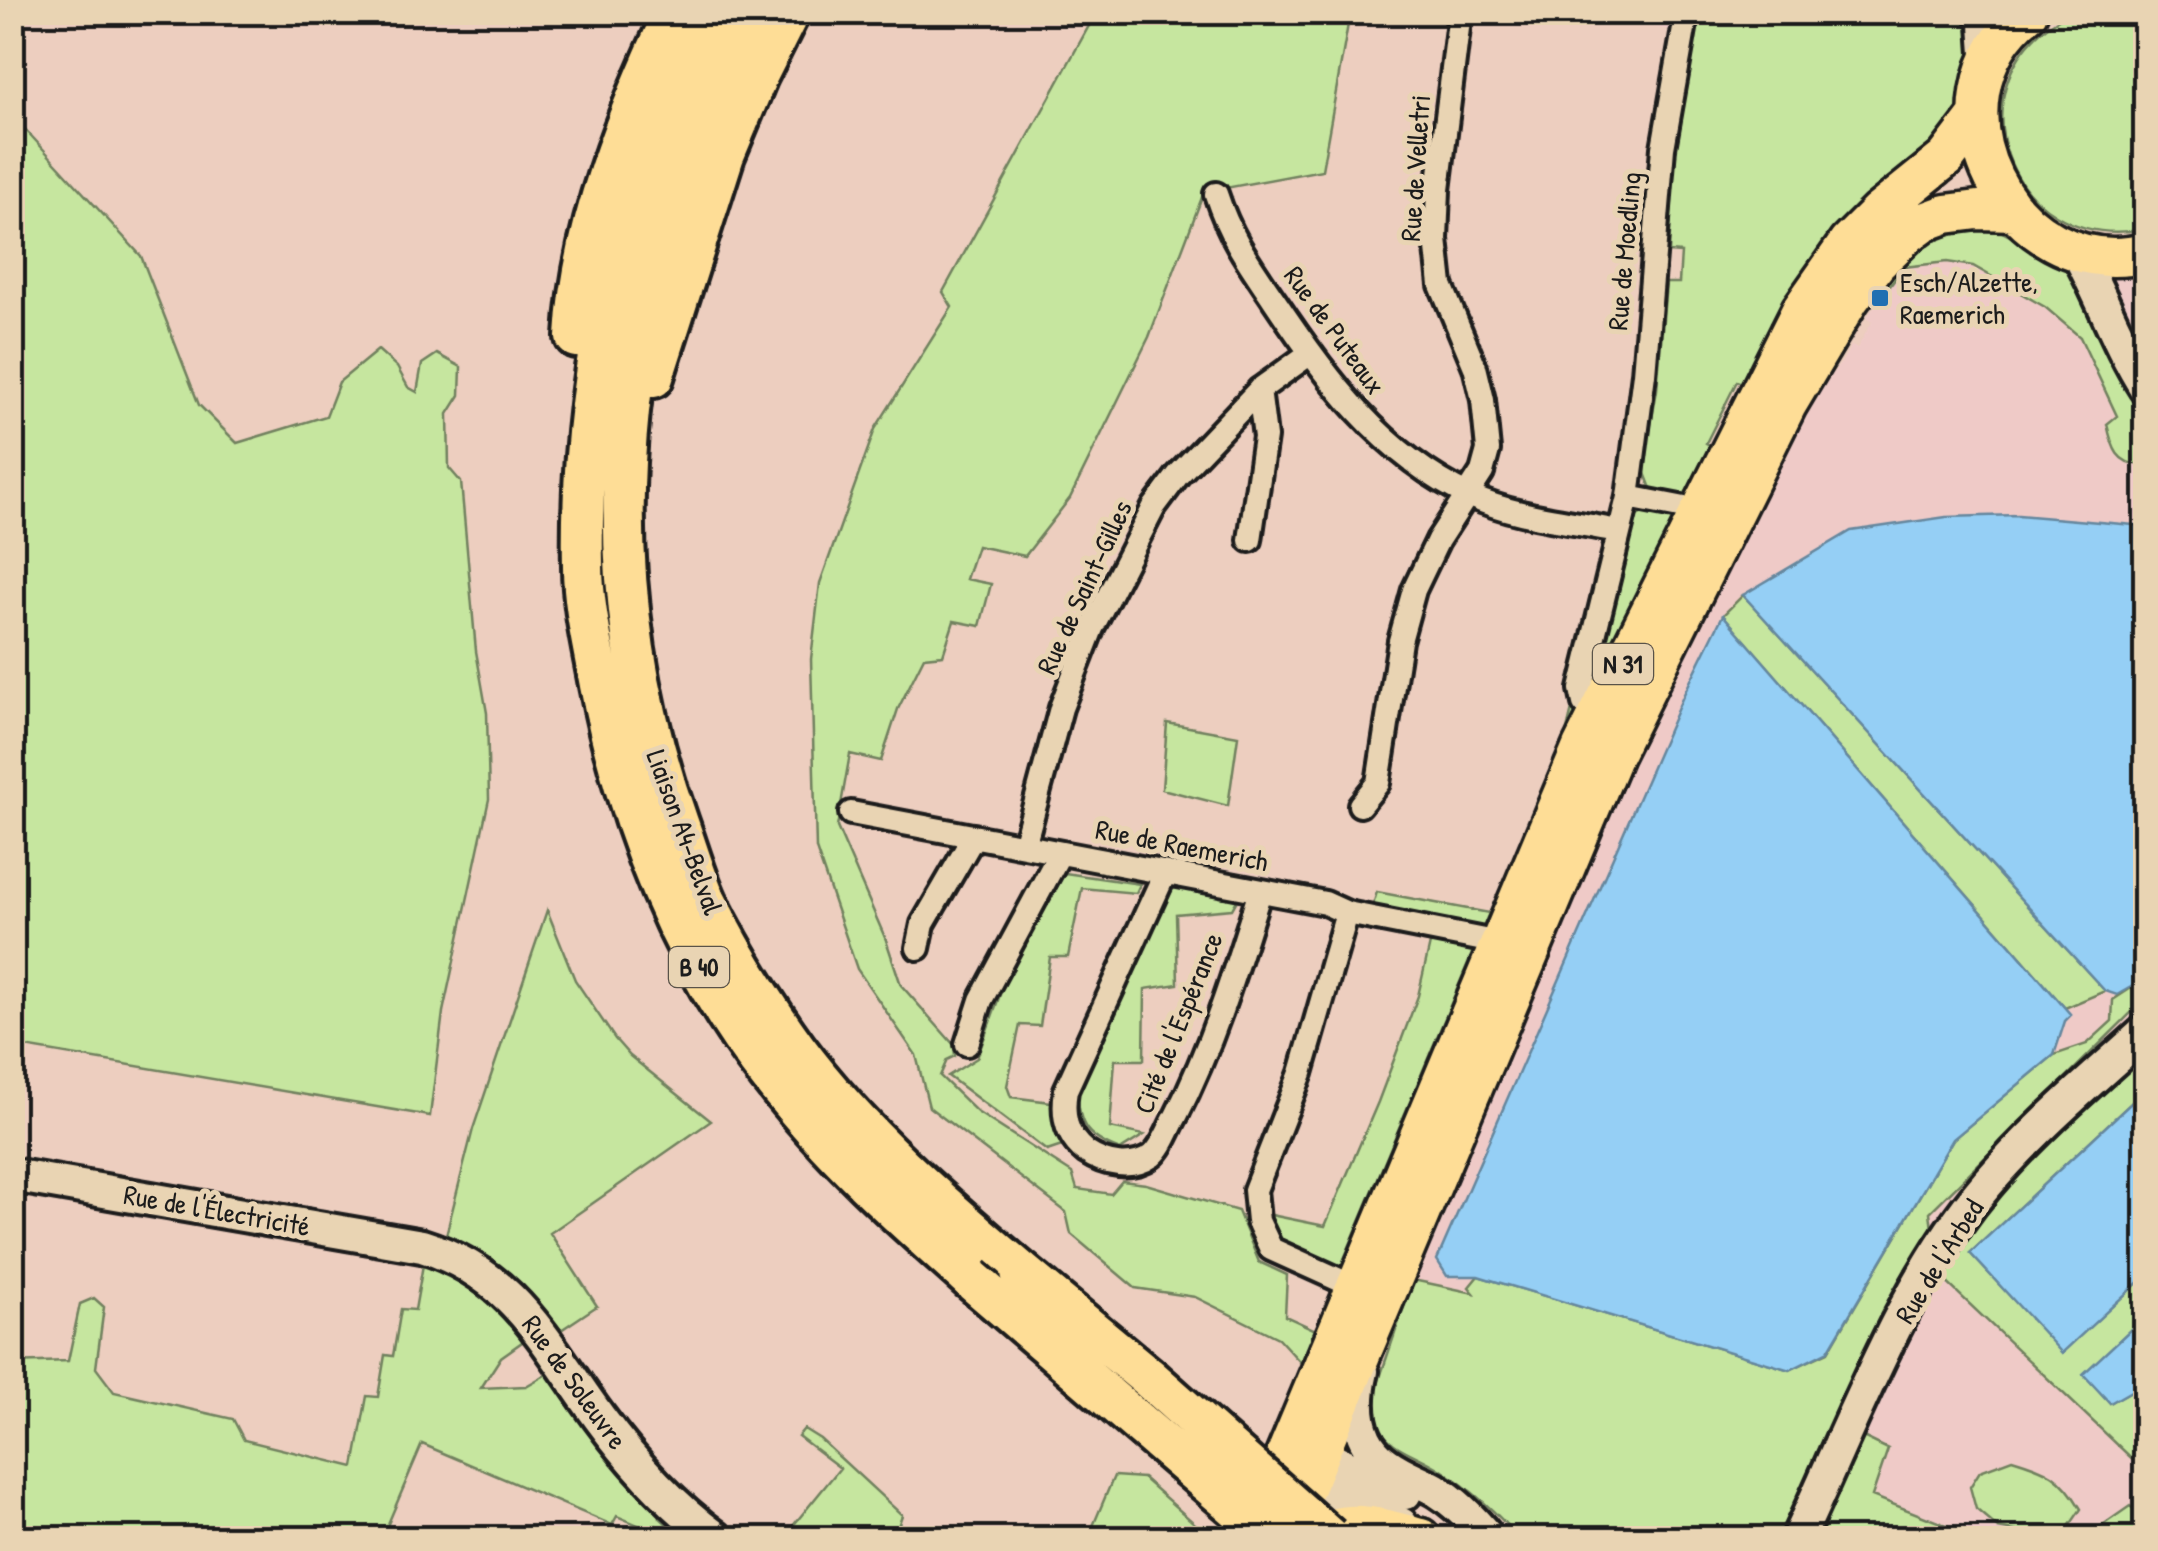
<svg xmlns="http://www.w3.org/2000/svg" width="2158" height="1551" viewBox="0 0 2158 1551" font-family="'Patrick Hand',sans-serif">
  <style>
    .built { fill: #efcac7 }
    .green { fill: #c6e69f; stroke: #71815e; stroke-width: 2.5 }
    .water { fill: #95cff5; stroke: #65879e; stroke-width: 2.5 }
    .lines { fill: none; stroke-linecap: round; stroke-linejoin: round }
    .stream { stroke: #65879e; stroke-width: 6 }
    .minor-casing { stroke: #1c1c1c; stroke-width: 30 }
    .secondary-casing { stroke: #1c1c1c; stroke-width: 40 }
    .primary-casing { stroke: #1c1c1c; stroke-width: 45 }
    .trunk-casing { stroke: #1c1c1c; stroke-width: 48 }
    .minor { stroke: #e9d4b3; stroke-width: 22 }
    .secondary { stroke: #e9d4b3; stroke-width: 32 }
    .primary { stroke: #fedd96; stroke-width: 38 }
    .trunk { stroke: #fedd96; stroke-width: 40 }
    .trunk-bridge-casing { stroke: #1c1c1c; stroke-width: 48; stroke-linecap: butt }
    .trunk-bridge { stroke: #fedd96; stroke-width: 40 }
    .poi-dot { fill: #1f6fb2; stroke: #e9d4b3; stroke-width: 4 }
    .labels { text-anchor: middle; stroke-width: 10; stroke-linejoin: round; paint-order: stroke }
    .shield { fill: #e9d4b3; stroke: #5a5349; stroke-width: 2.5 }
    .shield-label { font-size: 25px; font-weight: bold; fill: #1c1c1c }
    .street-label { font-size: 28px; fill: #1c1c1c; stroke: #e9d4b3 }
    .poi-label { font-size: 28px; fill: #1c1c1c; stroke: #e9d4b3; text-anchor: start }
  </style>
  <rect width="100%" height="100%" fill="#edcebf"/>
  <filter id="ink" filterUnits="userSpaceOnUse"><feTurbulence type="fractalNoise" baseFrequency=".01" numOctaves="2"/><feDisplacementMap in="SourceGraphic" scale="20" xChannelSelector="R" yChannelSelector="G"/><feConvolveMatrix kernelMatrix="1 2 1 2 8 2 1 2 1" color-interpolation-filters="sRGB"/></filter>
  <g filter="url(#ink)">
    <path class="built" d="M1584,13H1701L1696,35Z
      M1947,262L1973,266L2046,307L2080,337L2118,417L2107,424L2138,466L2145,464V1538H1865L1413,1280L1630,769L1818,389L1841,363L1851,346L1857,348L1872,322L1866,318L1904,267Z
      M2145,272V399L2102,275Z"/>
    <path class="green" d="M1096,13H1350L1322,170L1204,192L1149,337L1070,498L1025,556L977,546L966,579L991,584L980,626L954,621L943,655L924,657L898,709L881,761L850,754L837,827L886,940L901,985L954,1045L955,1056L947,1060L940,1076L977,1112L1072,1173L1077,1189L1111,1194L1122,1181L1146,1184L1238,1211L1259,1262L1287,1275L1285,1316L1316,1330L1301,1363L1278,1338L1195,1297L1135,1288L1071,1234L1066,1212L929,1107L916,1055L857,969L816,849L811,659L820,583L875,429L952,307L943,292Z
      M1701,13H1966L1971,31L1970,52L1958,113L1751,387L1737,381L1706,443L1720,451L1563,746L1572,709L1584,703L1633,518L1651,509L1660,497L1650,486L1645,473V459L1657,390L1666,283H1679L1681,253L1669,252C1673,176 1678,85 1701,13Z
      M2069,13H2145V229C2006,256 1944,78 2069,13Z
      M13,116L141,256L199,405L237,443L326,416L339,382L378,350L397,367L408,387L417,392L422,364L437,354L461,367L460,395L448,414L449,468L461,482L476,651L487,713L489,799L443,1012L430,1116L13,1045Z
      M1981,227L2000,231L2071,268L2145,399V464C2117,467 2112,447 2107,424L2117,416L2080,337L2045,307L1973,266L1947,262L1904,267L1879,301L1871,294C1909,249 1920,234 1981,227Z
      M1743,595L2105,991L2065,1008L1723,615Z
      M1167,723L1238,736L1228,806L1162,789Z
      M1065,873L1140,884L1136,893L1082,888L1068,957H1050L1040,1026L1020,1025L1007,1086L1011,1097L1051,1102L1068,1144L1047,1151L948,1076L977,1058L1010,967Z
      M1175,884L1237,900L1232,909L1176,914L1178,984L1145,989L1144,1060H1115L1110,1128L1144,1135L1120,1150C1082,1136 1079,1123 1077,1085Z
      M1377,892L1489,913L1339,1271L1275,1244L1266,1214L1325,1226L1378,1102L1418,996L1435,922L1373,905Z
      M547,910L575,980L615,1039L630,1056L711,1121L550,1233L597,1306L561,1330C530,1287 493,1259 446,1235L473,1129Z
      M2139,983L2140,1004L1930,1212L1932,1230L1881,1317L1840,1403L1835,1424L1781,1538H1518C1497,1512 1469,1488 1440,1469C1403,1446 1371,1447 1375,1392L1413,1280L1474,1293L1469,1287L1478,1276L1790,1370L1828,1352L1953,1139L2054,1055L2087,1044L2112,1021L2113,1000Z
      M2145,1049V1090L1970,1253L2062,1352L2145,1276V1316L2084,1374L2110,1403L2145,1383V1471L1939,1275L1994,1196L2047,1142Z
      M424,1259L463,1274L529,1337L501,1357L481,1388L526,1386L554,1370L659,1508L660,1518L668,1525L681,1526L697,1538L663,1536L665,1529L655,1525L652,1531L617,1516L612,1525L422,1444L382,1538H13L12,1363L68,1361L80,1304L94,1298L104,1307L96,1368L114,1392L233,1419L244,1440L354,1467L367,1396L378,1397L385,1355L393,1356L401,1309L415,1310Z
      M804,1429L820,1439L902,1515L894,1538H783L840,1468L798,1436Z
      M1861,1436L1888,1449L1872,1496L1961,1531L1968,1538H1814Z
      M2012,1459C2048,1470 2061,1475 2081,1509L2068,1528L2041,1536L1998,1528L1976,1509L1970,1487L1980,1471Z
      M1114,1476L1143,1478L1211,1538H1088Z
      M2130,1506L2145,1518V1538H2084Z"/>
    <path class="water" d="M2018,515L2145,526V979L2117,995L2105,991L1743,595L1851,531L1946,517Z
      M1723,615L2071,1015L2065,1021L2054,1055L1953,1139L1828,1351L1790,1370L1478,1276H1447L1437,1260L1684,694Z
      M2145,1090V1276L2062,1353L1970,1253Z
      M2145,1316V1383L2110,1403L2083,1374Z"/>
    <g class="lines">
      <path class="stream" d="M12,446L14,445"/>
      <g class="minor-casing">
        <path id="minor" d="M1976,12L1981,25L1984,68
          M1216,194C1230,237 1249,263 1274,300C1326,378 1382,455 1470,496C1515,517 1570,521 1618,531
          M1628,497L1644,374L1663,148L1687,12
          M1250,540L1265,437L1259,390
          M1599,712L1584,703L1581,689L1628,497L1700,511
          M1360,805L1378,783L1400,641L1414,590L1438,540L1482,472L1488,450L1483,400L1475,367L1441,285L1436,239L1438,190L1460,12
          M851,813L1325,903L1347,913L1499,943
          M1024,846L1061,708L1092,628L1154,507L1178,475L1259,390L1309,354
          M1165,873L1066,1090C1062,1114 1065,1136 1086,1152C1105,1165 1132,1170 1152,1156C1163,1147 1169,1128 1176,1116C1213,1044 1236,968 1260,891
          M1347,913L1301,1073L1255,1190L1258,1221L1271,1249L1355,1287
          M918,948L923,924L974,836
          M967,1044L981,1000L1060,853"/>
      </g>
      <g class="secondary-casing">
        <path id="secondary" d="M2077,251C2102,296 2118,344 2146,388
          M12,1175L422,1246C516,1275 545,1344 599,1417C632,1462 671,1505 716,1538
          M1362,1371C1354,1405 1355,1442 1387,1464C1402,1475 1420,1481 1436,1490C1457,1503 1473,1520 1488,1538
          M1299,1444L1405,1493
          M1296,1463L1300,1475L1307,1482L1401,1524
          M1798,1538C1852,1423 1904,1281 1987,1184C2035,1128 2092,1080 2146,1031"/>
      </g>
      <g class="primary-casing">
        <path id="primary" d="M2028,12C1917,100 2008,286 2146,253
          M1262,1511L1582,747L1801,310L1848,243L1879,212L1946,158L1978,116
          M1286,1533L1613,755L1787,405L1850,299L1877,263L1905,236L1924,222L1946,214L1978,210L2014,211
          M1312,1538C1346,1514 1384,1528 1421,1538"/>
      </g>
      <g class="trunk-casing">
        <path id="trunk" d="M709,12C624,184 579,374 583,566C583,605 593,646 600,685C628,826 681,962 770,1076C829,1152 899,1215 971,1279
          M751,12C621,267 580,550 678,823C687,848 695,876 706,901C731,952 763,1003 796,1049C859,1134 941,1204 1021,1272
          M576,337C582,225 628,112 675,12
          M653,377L724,155L757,76L789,12"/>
      </g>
      <use href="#minor" class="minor"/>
      <use href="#secondary" class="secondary"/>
      <use href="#primary" class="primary"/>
      <use href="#trunk" class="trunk"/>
      <g class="trunk-bridge-casing">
        <path id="trunk-bridge" d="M1021,1272L1149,1378L1329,1538
          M971,1279L1272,1538"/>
      </g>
      <use href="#trunk-bridge" class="trunk-bridge"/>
    </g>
  </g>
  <rect class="poi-dot" x="1870" y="288" width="20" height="20" rx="5"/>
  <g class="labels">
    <g class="shield">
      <rect x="1593" y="644" width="60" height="40" rx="8"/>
      <rect x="669" y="947" width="60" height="40" rx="8"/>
    </g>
    <g class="shield-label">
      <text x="1623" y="673">N 31</text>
      <text x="699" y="976">B 40</text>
    </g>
    <g class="street-label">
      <text transform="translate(1415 168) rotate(-86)" y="10">Rue de Velletri</text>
      <text transform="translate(1624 251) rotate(-85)" y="10">Rue de Moedling</text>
      <text transform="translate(1335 330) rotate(54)" y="10">Rue de Puteaux</text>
      <text transform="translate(1084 587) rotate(-65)" y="10">Rue de Saint-Gilles</text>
      <text transform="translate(685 832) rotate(70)" y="10">Liaison A4-Belval</text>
      <text transform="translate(1182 845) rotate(11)" y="10">Rue de Raemerich</text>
      <text transform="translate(1178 1023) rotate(-68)" y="10">Cité de l'Espérance</text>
      <text transform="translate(217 1210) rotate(10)" y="10">Rue de l'Électricité</text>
      <text transform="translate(1939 1261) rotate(-58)" y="10">Rue de l'Arbed</text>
      <text transform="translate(575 1382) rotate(54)" y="10">Rue de Soleuvre</text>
    </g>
    <g class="poi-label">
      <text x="1900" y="292">Esch/Alzette,<tspan x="1900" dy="32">Raemerich</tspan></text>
    </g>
  </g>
  <rect width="2158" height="1551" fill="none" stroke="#e9d4b3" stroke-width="50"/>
  <rect x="25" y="25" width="2108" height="1501" fill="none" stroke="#1c1c1c" stroke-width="4" filter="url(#ink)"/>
</svg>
